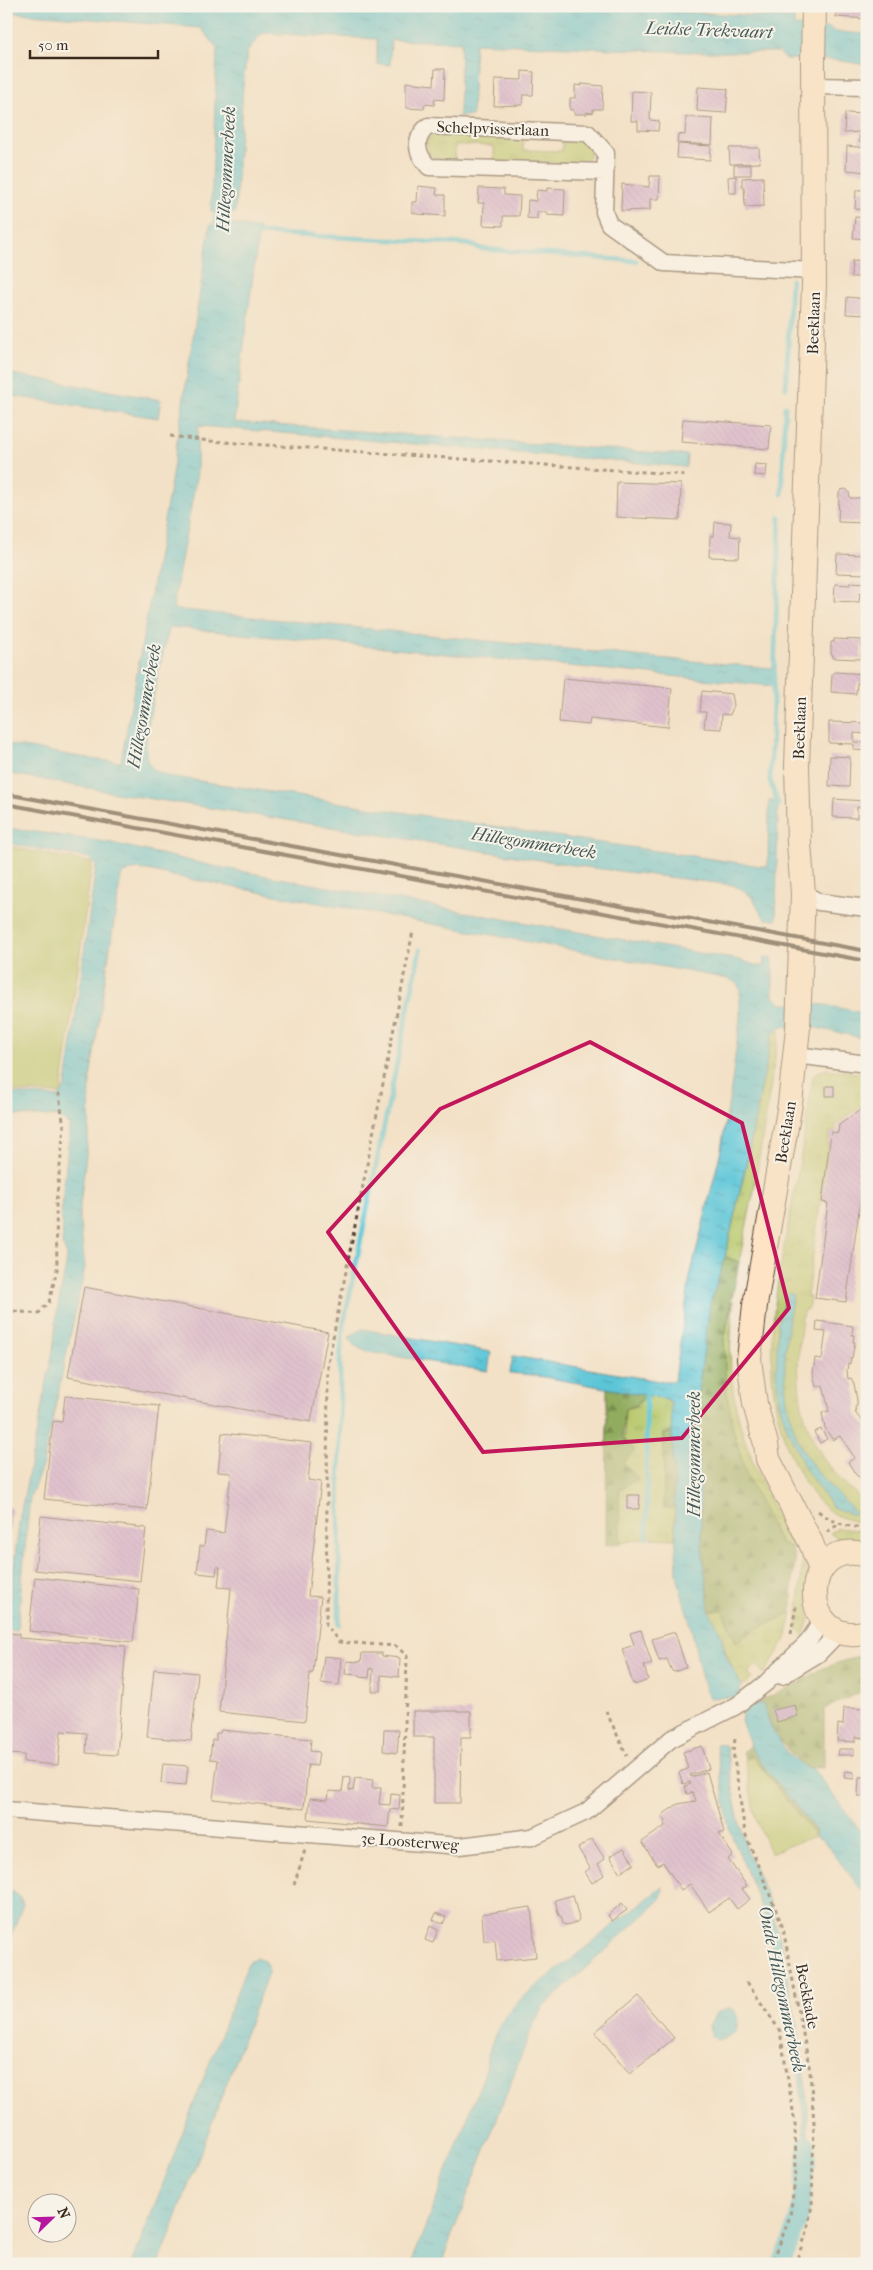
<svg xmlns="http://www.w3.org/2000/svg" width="873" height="2270" viewBox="0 0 873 2270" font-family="'IM FELL French Canon',serif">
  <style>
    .grass { fill: url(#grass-tufts); stroke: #797944 }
    .forest { fill: url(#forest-firs); stroke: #666b3e }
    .green { fill: #b7c86a; stroke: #797944 }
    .water { fill: url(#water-ripples); stroke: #4c787b }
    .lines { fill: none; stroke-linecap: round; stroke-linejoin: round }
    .stream { stroke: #5cc6d8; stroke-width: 5 }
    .canal { stroke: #5cc6d8; stroke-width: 18 }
    .building { fill: url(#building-back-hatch) }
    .street-casing { stroke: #574537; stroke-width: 19 }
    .secondary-casing { stroke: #574537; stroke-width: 26 }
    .path { stroke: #574537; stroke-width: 3; stroke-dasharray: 4 4; stroke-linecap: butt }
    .street { stroke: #fff; stroke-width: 16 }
    .secondary { stroke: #fee4c5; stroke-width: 24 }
    .rail { stroke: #3b2a1e; stroke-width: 4 }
    .marked { fill: none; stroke: #c2185b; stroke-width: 4; stroke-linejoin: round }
    .labels { text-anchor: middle; stroke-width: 4; stroke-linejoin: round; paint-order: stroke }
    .street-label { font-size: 16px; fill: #3b2a1e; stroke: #f7f3e8 }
    .water-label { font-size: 18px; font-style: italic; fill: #455956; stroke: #f7f3e8 }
  </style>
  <defs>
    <pattern id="grass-tufts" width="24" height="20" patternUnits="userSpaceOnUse" patternTransform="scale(1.25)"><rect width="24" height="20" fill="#b7c86a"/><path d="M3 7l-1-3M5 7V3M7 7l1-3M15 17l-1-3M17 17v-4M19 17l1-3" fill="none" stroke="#9eac5b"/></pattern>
    <pattern id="forest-firs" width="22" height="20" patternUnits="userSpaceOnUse" patternTransform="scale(1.25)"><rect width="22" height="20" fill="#91ac5e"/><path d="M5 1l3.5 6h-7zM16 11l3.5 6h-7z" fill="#788c4d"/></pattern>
    <pattern id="water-ripples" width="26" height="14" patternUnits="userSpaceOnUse" patternTransform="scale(1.25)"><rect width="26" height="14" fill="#5cc6d8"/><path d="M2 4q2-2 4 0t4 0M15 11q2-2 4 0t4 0" fill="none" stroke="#4da1af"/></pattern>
    <pattern id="building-back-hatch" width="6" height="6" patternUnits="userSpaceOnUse" patternTransform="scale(1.25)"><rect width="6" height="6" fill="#ca9ad8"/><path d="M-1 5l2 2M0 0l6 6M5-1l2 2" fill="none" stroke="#a57eaf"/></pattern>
  </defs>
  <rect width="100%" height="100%" fill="#f7f3e8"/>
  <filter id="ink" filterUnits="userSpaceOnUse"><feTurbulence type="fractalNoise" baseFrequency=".02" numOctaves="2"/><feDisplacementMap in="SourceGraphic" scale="10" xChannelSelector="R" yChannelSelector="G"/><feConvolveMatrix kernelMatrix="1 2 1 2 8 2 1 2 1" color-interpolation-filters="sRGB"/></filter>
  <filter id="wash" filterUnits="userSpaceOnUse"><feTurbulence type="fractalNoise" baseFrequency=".0096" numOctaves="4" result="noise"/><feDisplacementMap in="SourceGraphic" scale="20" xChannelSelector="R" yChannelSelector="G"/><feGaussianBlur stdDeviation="1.12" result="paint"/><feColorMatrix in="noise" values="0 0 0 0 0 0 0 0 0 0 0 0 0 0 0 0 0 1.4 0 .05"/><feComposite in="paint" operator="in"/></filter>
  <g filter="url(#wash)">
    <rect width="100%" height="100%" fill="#f3e1c7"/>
    <path class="grass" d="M435,132L523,134V150L562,151V135L582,137L590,147V156L582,164L494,161V146L455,145V161C439,160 424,160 428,139Z
      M780,1026L754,1190L739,1262L725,1257L747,1160L772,1035Z
      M828,1069L867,1074V1102L836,1125V1132H830L807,1297H810L808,1309L803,1311C791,1391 799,1451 867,1503V1523C835,1521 817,1505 802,1478C754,1392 773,1306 790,1215C799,1169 807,1123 813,1076L817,1072Z
      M733,1301C732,1328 728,1356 732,1382C738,1441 768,1495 792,1548L780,1543L746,1474L733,1429L726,1387L724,1339Z
      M646,1395L667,1399L673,1407V1432L664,1434V1508H675V1539L647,1538L620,1543L619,1490L638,1478L623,1463L625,1409L637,1405Z
      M838,1528L867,1531V1544C852,1543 841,1543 830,1533Z
      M808,1548L809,1619L804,1636L798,1630L797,1626L803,1555Z
      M709,1610H722L736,1641L757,1628L792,1613L786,1639L764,1674L757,1665L748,1673L752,1679L742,1686C728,1663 721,1635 709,1610Z"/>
    <path class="forest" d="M725,1257L739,1262L724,1339L726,1387L733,1429L746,1474L780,1543L792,1548L795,1562L792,1589V1613L757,1628L736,1642L722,1610H709L702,1544L697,1399L710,1304Z
      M607,1388L646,1395L637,1405L625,1409L622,1437L635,1450L623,1463L638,1478L619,1490L620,1543L606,1545Z
      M673,1432L675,1508H664V1434Z
      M867,1653V1689L824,1709V1768L803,1767L775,1735L763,1704H753L795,1685L823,1668Z
      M751,1746L754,1754L816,1831L815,1836L757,1762L752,1757L745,1760L743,1751Z"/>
    <path class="green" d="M6,846L92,863L61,1094L6,1091Z
      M752,1757L757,1762L815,1836L770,1853L755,1816L745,1760Z"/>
    <path class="water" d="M6,6H579L794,18V26L829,28L835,32L867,34V65L835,60L785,59L778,52H685L475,43L472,116H459L461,42L391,40L390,65L377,64V39L262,33L247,52L243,86L235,213L211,211L217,48L201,28L6,12Z
      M234,224L259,229L234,422L687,455L686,467L199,426C195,444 199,461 196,479C189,522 179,565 173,609L646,657L773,668L772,686L170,627C163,649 141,743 147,760C150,770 159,772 168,776L588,841L768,867L769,799L778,804L776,920L766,919C758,912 760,910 755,902C751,894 741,889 733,885L585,867L121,794L6,773V744L98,760L121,762L171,481L210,225Z
      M6,373L161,400L158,418L6,395Z
      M6,828L107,842L213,866L470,913L739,960L763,967L764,958L773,959V996L782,1004L826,1005L867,1014V1039L817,1028L781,1026L772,1035L747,1160L725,1257L710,1304L697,1399L702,1544L709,1610L721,1634L726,1656L742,1686L740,1690L751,1704H763C769,1727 787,1764 813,1769L860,1830L867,1835V1897L823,1840L815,1836L816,1831L754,1754L741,1721L743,1710L732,1697L709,1698C699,1677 697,1653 692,1631C687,1611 681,1594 677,1574L671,1402L667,1399L533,1375L510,1373L513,1356L665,1382H672L675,1379L690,1277L721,1150L731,1089L740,1018V990L737,983L729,979L173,876C158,873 134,863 121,876L90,1079L89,1130L79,1214L85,1267L43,1464L30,1497L17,1631L6,1629L20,1516L53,1350L57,1312L66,1265L67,1255L62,1243L63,1230L61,1215L69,1135V1126L60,1117L6,1115V1093L59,1097L66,1085L96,866L89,858L6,843Z
      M789,1293L793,1295C782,1351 777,1417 813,1466C825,1483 841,1497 855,1512L853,1515L832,1507L804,1467L786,1425L779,1403L776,1372L778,1322L786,1296Z
      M362,1329L491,1352L488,1371L368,1352C360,1349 352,1346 349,1337Z
      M718,1743L726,1746L737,1813L747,1851L768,1898L780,1941L799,2035L808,2106V2184L799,2232L787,2264H779L793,2235L806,2174L803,2112L797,2052L764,1913L729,1829L716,1745Z
      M663,1886L662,1894L659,1901L542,2008L533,2025L441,2264H411L484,2075C486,2056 495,2029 507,2014C511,2008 518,2002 523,1997Z
      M12,1891L20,1897L23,1904L6,1950V1895Z
      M257,1957L267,1963L269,1970L159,2264H132L248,1963Z
      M730,2008C746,2017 735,2042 717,2040L712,2036L709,2026L716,2013Z"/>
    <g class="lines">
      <path class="stream" d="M258,233L467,244L483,249L636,261
        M786,388L791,280
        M782,494L785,406
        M778,804L770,781L780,517
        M646,1395L647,1538
        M339,1624L340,1360L343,1327L420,950"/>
      <path class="canal" d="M224,189L221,237L225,247
        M781,2264L799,2219L807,2156L806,2145"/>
    </g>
    <g id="blocks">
      <path class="building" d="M836,6H867V19L836,17Z
        M435,69H445L444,100L435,99L434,105L425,104L424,109L406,108V82L434,85Z
        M522,71L534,72L533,95H523L522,105L494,106L495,79L522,80Z
        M581,84L603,86L602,109H593V113L587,112V114H574V110H570V98H575V85L582,86Z
        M698,87L728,89L726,113L697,111Z
        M632,91L651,92L650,120L659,121L658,131L638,130V121H631Z
        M845,113L867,114V143L859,142L860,132L844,133Z
        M686,117L713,119L712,145L677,143L678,134L685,135Z
        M678,144L711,146L710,160L677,158Z
        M847,146L867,148V172L846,170Z
        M729,148H759L760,163L730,164Z
        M734,165H751V175H734Z
        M650,176H660L659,199H650V210L621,211L622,184L649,187Z
        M736,176V193H729L728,177Z
        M763,177L764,206L745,207L744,187H742V178Z
        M418,186L437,188L436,195H445V216L417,214L412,212V202H417Z
        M479,188L504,189V195L520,196L519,216H503V226L483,225L484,203H478Z
        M547,188L565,189L564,216L547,215V212H537V219L527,218L528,200L536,201L537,190L547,191Z
        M856,190H867V210L855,209Z
        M855,217L867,218V239L853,238Z
        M852,261L867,262V281L863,280V277H851Z
        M847,297L867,299V315L846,314Z
        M683,419L771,425L769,449L681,442Z
        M755,464L767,465L766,476L754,475Z
        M617,482L681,484L680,520L616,517Z
        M846,489L849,492L850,498H867V523L838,522L839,493L841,490Z
        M715,522L731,523L730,536L740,537L739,558L709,557L710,536H714Z
        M837,554L867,555V574L836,573Z
        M850,582L867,583V593H860L859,602L834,601L835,584L850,585Z
        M834,639L862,640L861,659L833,658V655L831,654V642H834Z
        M835,672L866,674L865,684L857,683L856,694L831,692L832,674Z
        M563,678L672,688L668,727L590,719L589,725L559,722Z
        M702,691L732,694L734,705L730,715L722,714L721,729L704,728L706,712H700Z
        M829,722L867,723L866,734L854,733V742L867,743V751L854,750V744L829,743Z
        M830,756L850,757L849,787L829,786Z
        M864,793H867V808L857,807V818L833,817L834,799L864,801Z
        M826,1086H834V1096H826Z
        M867,1105V1180L866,1189H862L846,1302L815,1298L828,1203L822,1202L831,1132L838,1133L839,1125Z
        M84,1287L328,1332L311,1422L68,1377Z
        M817,1321L853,1326L852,1335H854L853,1342H855L852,1358L851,1357L850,1364L848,1363L847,1371L848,1379L851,1378L854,1384L857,1400V1406L855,1407L856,1414L867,1426V1482L856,1475L848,1462L855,1458L840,1436L833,1440L825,1428L822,1413L829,1411L823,1385L816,1387L813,1373L815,1358L822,1359L826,1332L816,1331Z
        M65,1396L159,1406L147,1510L44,1499L53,1421L62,1422Z
        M821,1429L827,1439L820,1443L814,1432Z
        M222,1433L312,1443L308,1480L321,1482L308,1596L321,1597L313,1673H310L305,1721L219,1712L231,1588L218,1587L220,1567H217L216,1575L197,1573L200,1546H204L206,1531L224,1533L231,1473L218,1472Z
        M627,1495H640L639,1509H627Z
        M6,1507H12L7,1542H6Z
        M41,1516L146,1528L140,1581L35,1570Z
        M35,1577L139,1589L133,1642L29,1631Z
        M641,1630L652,1664L644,1666L648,1679L646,1681L635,1685V1683L633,1684L622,1649L634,1645L630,1633Z
        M675,1632L686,1667L675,1672L672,1671L667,1659L659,1661L652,1639Z
        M6,1633L19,1634V1638L126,1646L117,1755L86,1753L87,1733L61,1731L58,1765L24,1762V1755L6,1754Z
        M362,1653H382V1656L400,1658L399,1677L381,1675V1691H372L373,1669L370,1668L369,1678L360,1677V1675L345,1674L347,1661L361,1662Z
        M324,1656L342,1658L339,1685L321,1683Z
        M154,1669L198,1673L191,1741L147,1737Z
        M795,1705L798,1716L777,1722L773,1710Z
        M844,1708L867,1709V1738L855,1737V1742L837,1741L838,1724L843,1725Z
        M413,1711H471V1737H461L460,1803H434V1737H413Z
        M221,1730L311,1739L310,1751L319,1752L317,1766L308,1765L304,1809L213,1799L218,1760L210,1759L212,1740H216V1733H220Z
        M384,1730H399L397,1753L383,1751Z
        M702,1746L709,1769L690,1775L691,1777L707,1772L724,1832L719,1834L733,1855L728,1859L747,1886L742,1889L750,1899L737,1909L729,1898L709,1912L690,1884L681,1890L663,1862L657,1865L642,1842L665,1826L664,1823L666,1822L662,1815L678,1804L696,1801L693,1792L687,1794L685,1786L691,1784L690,1782L683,1784L679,1772L688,1769L683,1752Z
        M839,1749H854V1755H838Z
        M163,1764L188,1766L186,1785L161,1783Z
        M845,1771L854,1772V1779L844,1778Z
        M344,1777L350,1778L349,1790L353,1791L355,1778L373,1780L372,1788H381L379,1804L390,1805L391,1794L400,1795L399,1810L390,1809L388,1827L308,1819L310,1798L328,1800L329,1791L342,1792Z
        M859,1777H867V1797L858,1796Z
        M592,1839L605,1859L598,1864L604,1875L592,1883L585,1872L590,1868L578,1848Z
        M624,1848L634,1864L620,1873L610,1856Z
        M573,1895L579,1919L577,1922L566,1925L563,1924L561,1916H559L555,1900Z
        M622,1903L627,1910L612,1921L608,1915Z
        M531,1907L536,1957L497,1961L495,1940L484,1941L482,1914Z
        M436,1913L446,1917L443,1924L433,1920Z
        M430,1926L438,1930L433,1943L425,1940Z
        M638,1996L674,2038L630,2074L595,2032Z"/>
    </g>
  </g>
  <g filter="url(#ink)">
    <use href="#blocks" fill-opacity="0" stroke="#574537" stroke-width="1"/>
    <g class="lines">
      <g class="street-casing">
        <path id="street" d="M813,86L867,87
          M605,172L429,167C416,153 413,140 428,126L588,133L606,153L604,212L609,224L664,263L814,271
          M803,893L819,902L867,908
          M796,1055L867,1064
          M782,1676L818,1654L840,1631
          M6,1810L460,1846L532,1837L586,1812L671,1739L736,1706L766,1683L808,1642L823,1619"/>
      </g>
      <g class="secondary-casing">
        <path id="secondary" d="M814,6L813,65L814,284L797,766L799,844L803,893L798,1028L790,1104L755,1305L749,1359L755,1404L766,1444L768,1459L811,1543L821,1570
          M867,1555C797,1535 798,1651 867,1632"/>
      </g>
      <path class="path" d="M170,436L210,441L686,475
        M6,1310L38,1314L49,1302L57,1270L56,1204L64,1127L58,1089
        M818,1511C834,1523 847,1527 867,1528
        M827,1532L839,1524
        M791,1634L796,1606
        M606,1711L627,1756
        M735,1739L733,1751L745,1833L783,1928L810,2071L814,2123L812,2204L807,2232L795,2264
        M402,1827L407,1656L396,1646L339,1642L326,1625L328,1363L413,931
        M294,1885L305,1850
        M747,1982L780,2031L795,2123L796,2172L790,2216L772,2264"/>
      <use href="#street" class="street"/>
      <use href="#secondary" class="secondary"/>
      <path class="rail" d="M6,794L867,951
        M6,804L867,961"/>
    </g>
  </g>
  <path d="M0 0H873V2270H0ZM590,1042L742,1123L789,1308L682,1438L483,1452L328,1232L440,1109Z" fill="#f3e1c7" fill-opacity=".55" fill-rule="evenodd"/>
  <path class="marked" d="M590,1042L742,1123L789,1308L682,1438L483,1452L328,1232L440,1109Z"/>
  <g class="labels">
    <g class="street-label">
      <text transform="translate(493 128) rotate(2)" y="6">Schelpvisserlaan</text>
      <text transform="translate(813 323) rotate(-88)" y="6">Beeklaan</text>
      <text transform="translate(799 728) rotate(-88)" y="6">Beeklaan</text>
      <text transform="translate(785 1132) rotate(-81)" y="6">Beeklaan</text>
      <text transform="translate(410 1841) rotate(4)" y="6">3e Loosterweg</text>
      <text transform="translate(808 1996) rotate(79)" y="6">Beekkade</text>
    </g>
    <g class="water-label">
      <text transform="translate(709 30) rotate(2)" y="6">Leidse Trekvaart</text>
      <text transform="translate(226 169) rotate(-87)" y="6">Hillegommerbeek</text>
      <text transform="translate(144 706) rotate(-80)" y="6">Hillegommerbeek</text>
      <text transform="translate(534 843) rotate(9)" y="6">Hillegommerbeek</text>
      <text transform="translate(694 1454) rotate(-90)" y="6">Hillegommerbeek</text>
      <text transform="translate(782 1989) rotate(78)" y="6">Oude Hillegommerbeek</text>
    </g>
  </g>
  <rect width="873" height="2270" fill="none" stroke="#f7f3e8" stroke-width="25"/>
  <g transform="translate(52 2218) rotate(67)"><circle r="24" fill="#f7f3e8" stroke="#aca397"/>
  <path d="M0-4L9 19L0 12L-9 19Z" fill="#b5179e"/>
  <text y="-8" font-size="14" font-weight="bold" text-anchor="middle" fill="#3b2a1e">N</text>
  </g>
  <path d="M30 50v8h128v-8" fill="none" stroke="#3b2a1e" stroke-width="2.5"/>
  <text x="38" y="50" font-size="15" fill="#3b2a1e" stroke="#f7f3e8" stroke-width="4" paint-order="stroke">50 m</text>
</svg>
